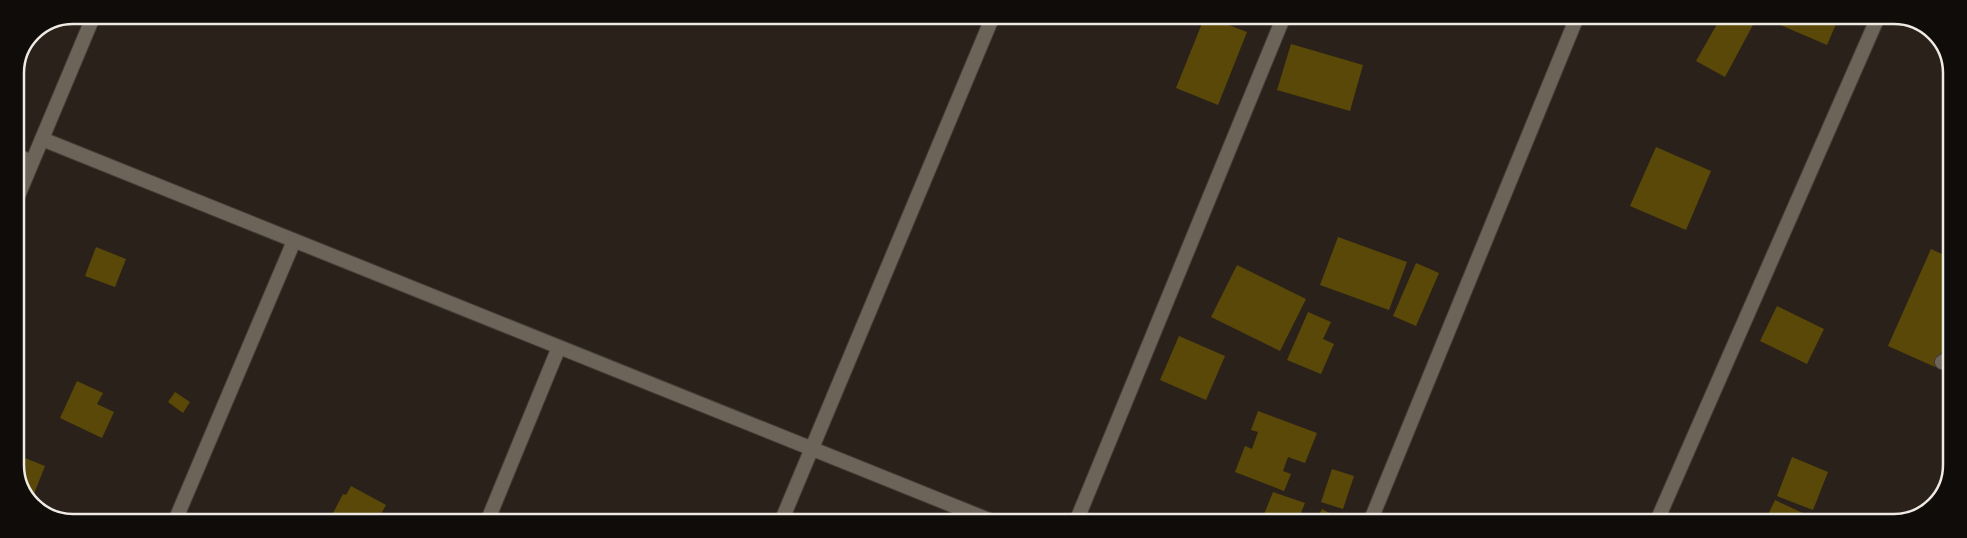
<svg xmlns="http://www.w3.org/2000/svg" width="1967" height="538" viewBox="0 0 1967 538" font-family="'Nunito Sans',sans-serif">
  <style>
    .building { fill: #594807 }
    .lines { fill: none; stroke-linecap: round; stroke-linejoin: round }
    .minor-casing { stroke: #433d36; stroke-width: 16 }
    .minor { stroke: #6c6359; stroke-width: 14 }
    .rim { fill: none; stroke: #efeae4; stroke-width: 2.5 }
  </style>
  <rect width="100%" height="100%" fill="#2a221a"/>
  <path class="building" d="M1205,16L1247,32L1218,105L1176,88Z
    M1721,17H1744L1754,23L1725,77L1696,61Z
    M1762,17H1839L1827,45Z
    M1291,44L1363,65L1350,111L1277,90Z
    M1656,147L1711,171L1686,230L1630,206Z
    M1338,237L1407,262L1389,310L1320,285Z
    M96,247L126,259L115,287L85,276Z
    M1931,249L1951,258V331L1935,367L1888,346Z
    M1416,263L1439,273L1416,326L1393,316Z
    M1237,265L1306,299L1280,351L1211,317Z
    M1777,306L1824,329L1807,364L1760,341Z
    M1308,312L1331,322L1323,339L1334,344L1321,374L1287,360Z
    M1179,336L1225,356L1206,400L1160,380Z
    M77,381L103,393L97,404L114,412L102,438L60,418Z
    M175,392L190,402L183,413L168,402Z
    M1258,411L1317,433L1305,463L1288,457L1283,471L1291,474L1284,491L1235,472L1245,446L1252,449L1258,432L1251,430Z
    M15,454L45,466L30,504L15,469Z
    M1792,457L1828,472L1813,510L1777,496Z
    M1332,469L1354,476L1343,509L1321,502Z
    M351,486L386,505L377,521H344L332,515L343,494L346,495Z
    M1273,492L1305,503L1297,522H1261Z
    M1775,500L1809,516L1806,523H1774L1766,519Z
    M1322,509L1339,518L1337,522H1315Z"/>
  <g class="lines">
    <g class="minor-casing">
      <path id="minor" d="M42,139L994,522
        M15,155L32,162
        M15,203L94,15
        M1942,362L1951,357
        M175,521L294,241
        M487,522L559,347
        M781,522L993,16
        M1076,522L1284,16
        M1370,522L1577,17
        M1656,523L1878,17"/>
    </g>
    <use href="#minor" class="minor"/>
  </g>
  <path d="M0 0H1967V538H0ZM73 24H1894A49 49 0 0 1 1943 73V465A49 49 0 0 1 1894 514H73A49 49 0 0 1 24 465V73A49 49 0 0 1 73 24Z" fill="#100c09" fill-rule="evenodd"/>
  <path class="rim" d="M73 24H1894A49 49 0 0 1 1943 73V465A49 49 0 0 1 1894 514H73A49 49 0 0 1 24 465V73A49 49 0 0 1 73 24Z"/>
</svg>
